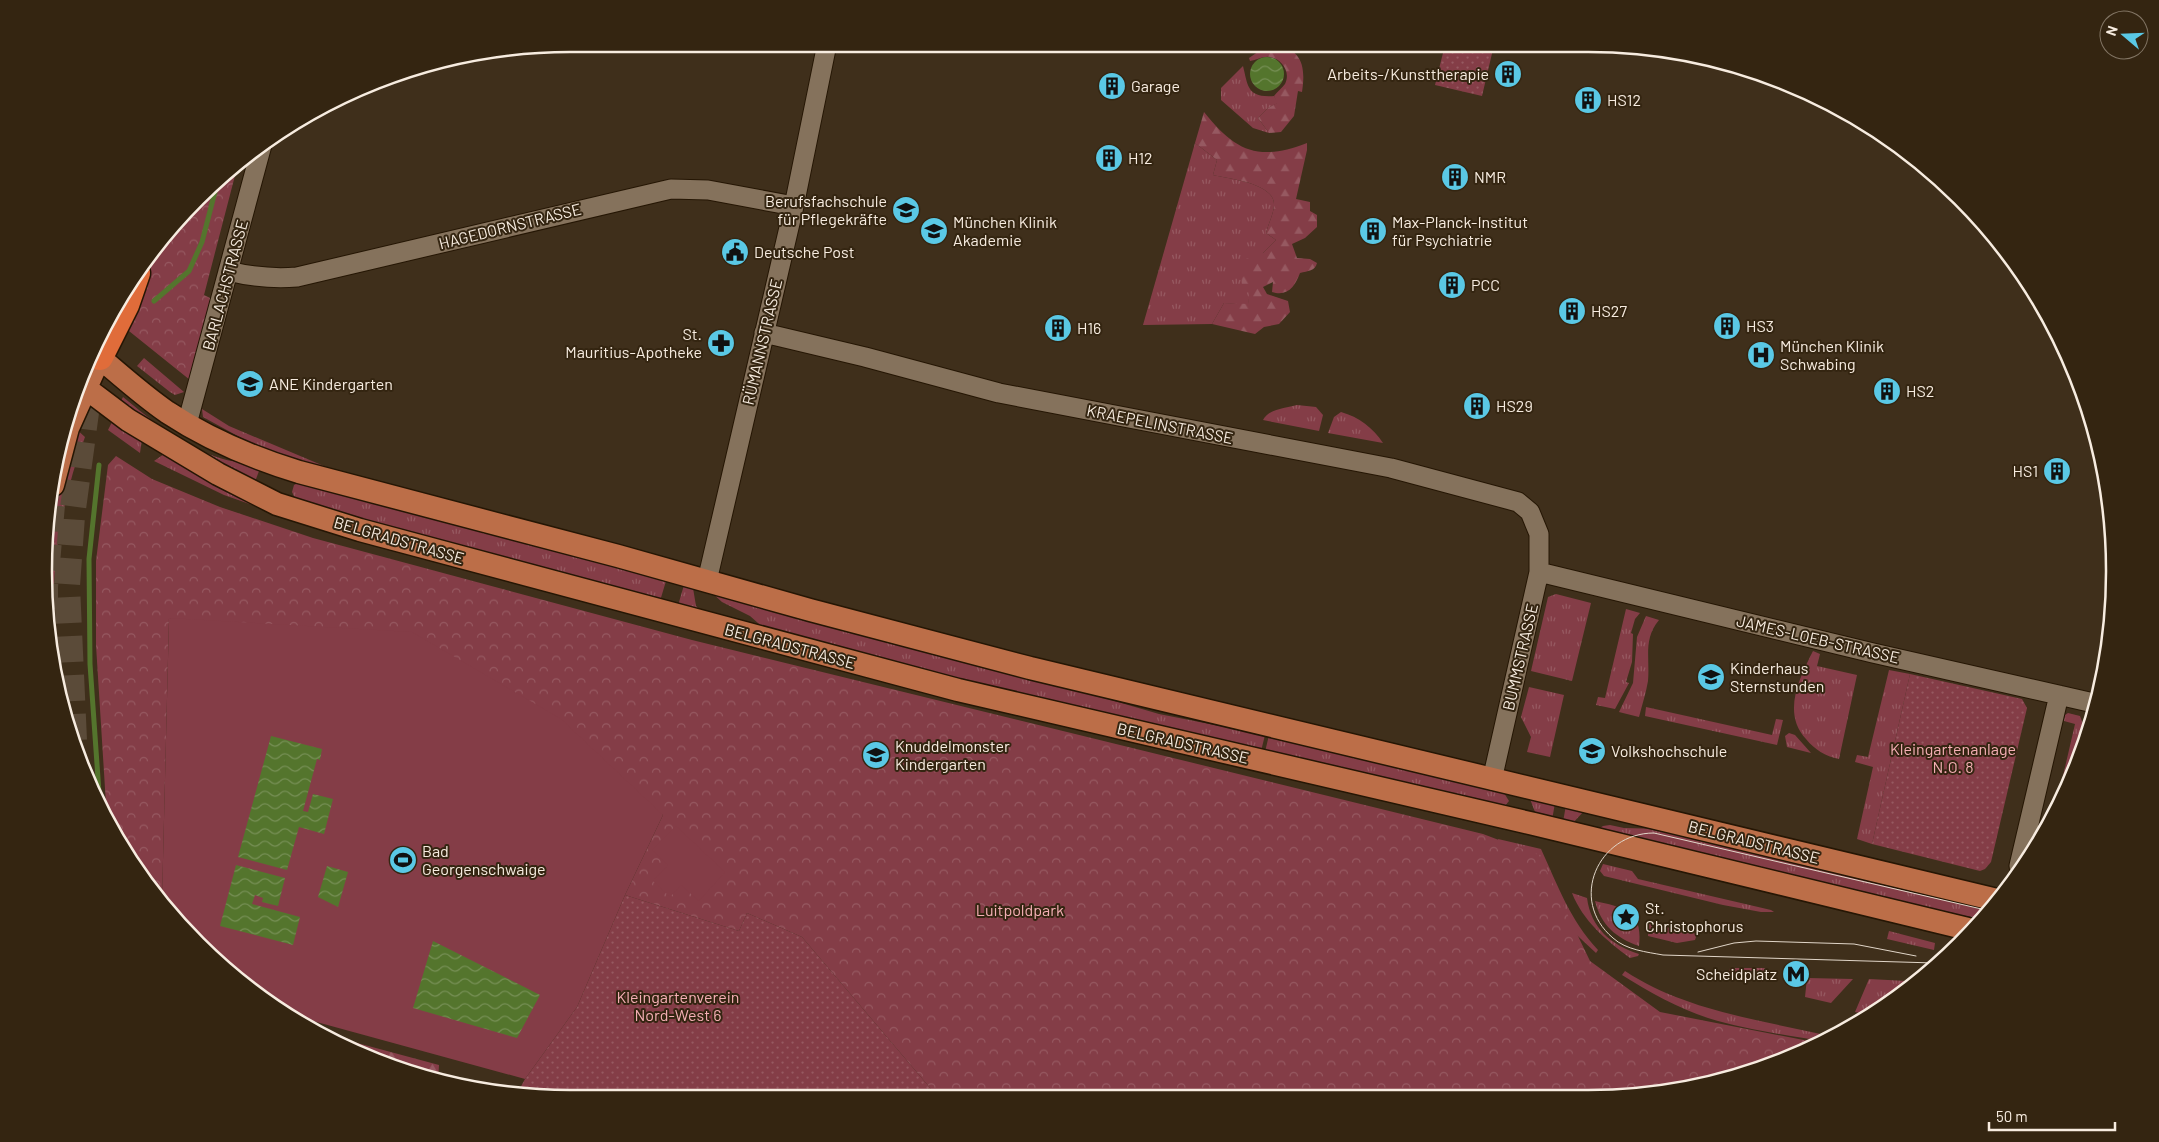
<svg xmlns="http://www.w3.org/2000/svg" width="2159" height="1142" viewBox="0 0 2159 1142" font-family="Barlow,sans-serif">
  <style>
    .grass { fill: url(#grass-tufts) }
    .forest { fill: url(#forest-firs) }
    .park { fill: url(#park-crowns) }
    .garden { fill: url(#garden-dots) }
    .pitch { fill: #843d47 }
    .water { fill: url(#water-waves) }
    .lines { fill: none; stroke-linecap: round; stroke-linejoin: round }
    .stream { stroke: #54752d; stroke-width: 5 }
    .highway-tunnel { stroke: #5b4b39; stroke-width: 26; stroke-dasharray: 26 13; stroke-linecap: butt }
    .minor-casing { stroke: #251604; stroke-width: 21 }
    .major-casing { stroke: #251604; stroke-width: 25 }
    .highway-casing { stroke: #251604; stroke-width: 29 }
    .minor { stroke: #85725c; stroke-width: 19 }
    .major { stroke: #bc6e48; stroke-width: 22 }
    .highway { stroke: #e06c3a; stroke-width: 26 }
    .tram { stroke: #e1d6c9; stroke-width: 1 }
    .labels { text-anchor: middle; stroke-width: 4; stroke-linejoin: round; paint-order: stroke }
    .poi-label { font-size: 16px; fill: #f7ece0; stroke: #342511; text-anchor: start }
    .street-label { font-size: 16px; fill: #f7ece0; stroke: #342511 }
    .park-label { font-size: 16px; fill: #f5afb5; stroke: #342511 }
    .rim { fill: none; stroke: #f7ece0; stroke-width: 2.5 }
  </style>
  <defs>
    <pattern id="grass-tufts" width="24" height="20" patternUnits="userSpaceOnUse" patternTransform="scale(1.25)"><rect width="24" height="20" fill="#843d47"/><path d="M3 7l-1-3M5 7V3M7 7l1-3M15 17l-1-3M17 17v-4M19 17l1-3" fill="none" stroke="#965961"/></pattern>
    <pattern id="forest-firs" width="22" height="20" patternUnits="userSpaceOnUse" patternTransform="scale(1.25)"><rect width="22" height="20" fill="#843d47"/><path d="M5 1l3.5 6h-7zM16 11l3.5 6h-7z" fill="#965961"/></pattern>
    <pattern id="park-crowns" width="20" height="18" patternUnits="userSpaceOnUse" patternTransform="scale(1.25)"><rect width="20" height="18" fill="#843d47"/><path d="M2 6a3 3 0 1 1 6 0M12 15a3 3 0 1 1 6 0" fill="none" stroke="#965961"/></pattern>
    <pattern id="garden-dots" width="8" height="8" patternUnits="userSpaceOnUse" patternTransform="scale(1.25)"><rect width="8" height="8" fill="#843d47"/><path d="M2 2h.1M6 6h.1" fill="none" stroke="#965961" stroke-width="1.8" stroke-linecap="round"/></pattern>
    <pattern id="water-waves" width="16" height="10" patternUnits="userSpaceOnUse" patternTransform="scale(1.25)"><rect width="16" height="10" fill="#54752d"/><path d="M0 5q4-4 8 0t8 0" fill="none" stroke="#768f55"/></pattern>
  </defs>
  <rect width="100%" height="100%" fill="#3f2f1b"/>
  <path class="grass" d="M1243,66C1248,86 1247,98 1274,96L1278,103L1268,108L1258,118L1269,133L1253,128L1221,100V88Z
    M1195,143L1217,160L1213,175C1229,179 1276,183 1274,206C1273,215 1268,225 1266,233L1276,240L1263,253L1250,292L1248,305L1224,303L1212,324L1143,325Z
    M144,358L184,392L175,395L170,392L137,366Z
    M123,397C152,421 186,448 223,459C232,462 244,462 254,464L259,471L256,479L247,480L119,405Z
    M1297,405L1316,407L1323,415L1319,431L1263,420C1268,409 1286,408 1297,405Z
    M202,409L229,426L331,469L325,473L245,440L203,417Z
    M1341,412C1359,417 1373,428 1383,443L1328,433L1334,417Z
    M113,420L142,439L140,453L108,430Z
    M75,428L85,437C67,484 56,537 54,587C53,620 56,653 58,686L45,608L46,589L52,531L66,460Z
    M164,454L272,512L224,495L154,461Z
    M302,481L666,581L660,601L446,545L296,500L292,492L294,485Z
    M684,585L693,588L696,606L706,616L677,609Z
    M711,592L1011,675L1039,679L1159,714L1265,735L1261,751L1007,692L766,630L750,616L722,602Z
    M1556,594L1591,603L1572,681L1531,671L1548,597Z
    M1626,609L1640,613L1635,619L1631,633L1633,634L1632,662L1626,682L1629,683L1615,709L1596,705L1598,697L1605,698Z
    M1646,616L1659,620C1643,639 1650,658 1648,681C1646,693 1642,705 1639,717L1619,712L1633,683L1637,637Z
    M1813,651L1820,654L1817,666L1857,675L1839,759C1825,756 1815,750 1806,739C1782,713 1799,679 1813,651Z
    M1889,670L1910,674L1872,844L1857,839L1873,767L1855,762L1857,755L1868,757Z
    M1529,687L1564,695L1550,757L1527,752L1531,737L1521,717Z
    M1646,707L1772,735L1776,719L1783,720L1777,745L1645,716Z
    M2068,713L2080,716L2083,724C2076,754 2072,788 2054,815L2075,724L2064,721L2065,715Z
    M1789,733L1795,735L1811,753L1787,747L1785,736Z
    M1269,735L1504,793L1509,801L1504,807L1265,752Z
    M1530,799L1555,803L1552,820L1537,817Z
    M1566,805L1584,811L1572,824L1563,822Z
    M1610,825L1624,828L1663,829L1993,906L1984,919L1948,913L1597,830L1603,826Z
    M1498,839L1541,849C1558,886 1570,920 1598,950L1596,953L1503,866Z
    M1603,864L1632,871L1638,879L1771,910L1774,912H1761L1723,905L1604,876L1600,871Z
    M1572,893L1587,898C1591,928 1611,945 1639,954L1638,956L1630,958C1606,940 1583,921 1572,893Z
    M1595,901C1625,908 1643,910 1639,946C1616,938 1601,925 1595,901Z
    M1649,923L1697,934L1695,940L1677,943L1648,936Z
    M1889,931L1935,943L1934,950L1887,939Z
    M1730,968H1767L1763,982L1729,974Z
    M1625,971C1686,1011 1760,1020 1830,1036L1822,1041C1786,1035 1742,1029 1708,1018C1678,1008 1649,992 1622,975Z
    M1807,978L1853,979L1831,1003L1805,997Z
    M1869,979L1907,981L1890,1001L1870,1015L1855,1012Z"/>
  <path class="forest" d="M1273,45C1302,48 1306,66 1302,92L1298,91L1294,116L1281,132L1269,133L1258,118L1268,108L1277,103L1274,96C1277,92 1282,88 1285,84C1291,72 1282,59 1270,57C1263,56 1257,60 1250,61L1249,58L1265,47Z
    M1204,112C1235,151 1258,162 1307,143V150L1296,199L1310,202V211L1317,215V227L1305,238L1292,244L1297,258L1310,259L1317,263C1315,271 1308,271 1300,273C1295,286 1288,297 1272,292L1273,282L1263,287L1267,294L1288,301L1290,312L1279,324L1264,327L1255,334L1212,324L1224,303L1248,304L1249,292L1242,286L1240,261L1263,253L1276,240L1266,233C1268,225 1273,215 1274,206C1276,183 1229,179 1213,175L1217,160L1195,143Z
    M320,1033L439,1065L438,1081L338,1044Z"/>
  <path class="park" d="M238,164L204,295L212,299L190,380L124,327L151,254L175,223Z
    M116,456L152,479L220,507L313,538L692,640L1483,834L1539,855L1590,961L1660,1012L1819,1043L1789,1058L1657,1094L937,1096L802,937L747,913L739,931L625,895L663,815L169,618L162,900L133,864L107,820L96,645V561L108,465Z"/>
  <path class="garden" d="M1445,45H1494L1482,96L1435,85Z
    M1910,674L2022,699L2027,708L1991,862L1985,869L1980,871L1872,844Z
    M625,895L739,931L747,913L802,937L937,1096L537,1097L517,1094L525,1079L577,1007Z"/>
  <path class="pitch" d="M169,618L412,632L561,719L663,815L625,895L577,1007L525,1079L291,1015L250,989L198,944L162,900Z
    M676,826L725,872L699,901L681,885L670,897L653,881L668,865L652,850Z"/>
  <path class="water" d="M1250 74a17 17 0 1 1 34 0a17 17 0 1 1-34 0Z
    M271,736L322,749L320,760L317,759L303,811L308,812L313,794L333,799L324,834L299,827L287,870L238,857Z
    M236,865L285,878L278,906L262,902L263,898L255,895L252,904L300,917L293,945L220,926Z
    M327,866L348,872L338,907L318,897Z
    M433,941L540,995L517,1038L413,1008Z"/>
  <g class="lines">
    <path class="stream" d="M154,301L189,271L202,242L217,184
      M99,465L89,559L90,664L100,807"/>
    <path class="highway-tunnel" d="M45,609V587L54,481
      M74,740L67,586L72,516L90,383"/>
    <g class="minor-casing">
      <path id="minor" d="M228,271C252,277 273,279 297,277L671,189L708,190L794,206
        M764,333L865,357L999,393L1391,468L1518,502L1530,512L1539,534V572L1492,780
        M187,424L262,145
        M1539,572L1873,653L2098,704
        M707,581L794,206L827,44
        M2019,866L2059,695"/>
    </g>
    <g class="major-casing">
      <path id="major" d="M93,352C117,372 141,394 167,412C208,439 253,458 299,472L618,556L810,610L1030,668L1997,900
        M79,383L128,420L218,474L277,504L360,530L958,690L1534,824L1972,930
        M53,485L68,428L100,357"/>
    </g>
    <g class="highway-casing">
      <path id="highway" d="M100,357L126,305L137,273"/>
    </g>
    <use href="#minor" class="minor"/>
    <use href="#major" class="major"/>
    <use href="#highway" class="highway"/>
    <path class="tram" d="M1698,952L1734,943L1756,941L1854,944L1916,956
      M1934,963L1663,955C1647,952 1626,950 1613,938C1568,900 1598,833 1654,833L1990,911"/>
  </g>
  <defs>
    <g id="building-disc" transform="scale(1.4375)"><circle r="9.5" fill="#5ac8e5" stroke="#342511"/><path d="M-4-6H4V6H1V3H-1V6H-4ZM-2.5-4.3h1.7v1.8h-1.7ZM.8-4.3h1.7v1.8H.8ZM-2.5-1h1.7V.8h-1.7ZM.8-1h1.7V.8H.8Z" fill="#111"/></g>
    <g id="school-disc" transform="scale(1.4375)"><circle r="9.5" fill="#5ac8e5" stroke="#342511"/><path d="M0-5L7-2L0 1L-7-2ZM-4 1L0 2.5L4 1V4Q0 6-4 4Z" fill="#111"/></g>
    <g id="civic-disc" transform="scale(1.4375)"><circle r="9.5" fill="#5ac8e5" stroke="#342511"/><path d="M-.6-6.5H3V-4.5H.6V-3L4-1V1h2V6H-6V1h2V-1L-.6-3ZM-1.2 2.5V6h2.4V2.5Z" fill="#111"/></g>
    <g id="pharmacy-disc" transform="scale(1.4375)"><circle r="9.5" fill="#5ac8e5" stroke="#342511"/><path d="M-2-6h4v4h4v4h-4v4h-4v-4h-4v-4h4Z" fill="#111"/></g>
    <g id="hospital-disc" transform="scale(1.4375)"><circle r="9.5" fill="#5ac8e5" stroke="#342511"/><path d="M-5-5h3v3.5h4V-5h3V5h-3V1.5h-4V5h-3Z" fill="#111"/></g>
    <g id="university-disc" transform="scale(1.4375)"><circle r="9.5" fill="#5ac8e5" stroke="#342511"/><path d="M0-5L7-2L0 1L-7-2ZM-4 1L0 2.5L4 1V4Q0 6-4 4Z" fill="#111"/></g>
    <g id="stadium-disc" transform="scale(1.4375)"><circle r="9.5" fill="#5ac8e5" stroke="#342511"/><path d="M0-5a6.5 5 0 1 0 0 10a6.5 5 0 1 0 0-10ZM-3.5-1.8h7v3.6h-7Z" fill="#111"/></g>
    <g id="sight-disc" transform="scale(1.4375)"><circle r="9.5" fill="#5ac8e5" stroke="#342511"/><path d="M0-6L1.8-2.2L6-1.7L2.9 1.2L3.7 5.4L0 3.3L-3.7 5.4L-2.9 1.2L-6-1.7L-1.8-2.2Z" fill="#111"/></g>
    <g id="metro-disc" transform="scale(1.4375)"><circle r="9.5" fill="#5ac8e5" stroke="#342511"/><path d="M-5.5 5V-5H-3L0 0L3-5H5.5V5H3V-.5L0 4L-3-.5V5Z" fill="#111"/></g>
  </defs>
  <g fill-rule="evenodd">
    <use href="#building-disc" x="1508" y="74"/>
    <use href="#building-disc" x="1112" y="86"/>
    <use href="#building-disc" x="1588" y="100"/>
    <use href="#building-disc" x="1109" y="158"/>
    <use href="#building-disc" x="1455" y="177"/>
    <use href="#school-disc" x="906" y="210"/>
    <use href="#school-disc" x="934" y="231"/>
    <use href="#building-disc" x="1373" y="231"/>
    <use href="#civic-disc" x="735" y="252"/>
    <use href="#building-disc" x="1452" y="285"/>
    <use href="#building-disc" x="1572" y="311"/>
    <use href="#building-disc" x="1727" y="326"/>
    <use href="#building-disc" x="1058" y="328"/>
    <use href="#pharmacy-disc" x="721" y="343"/>
    <use href="#hospital-disc" x="1761" y="355"/>
    <use href="#school-disc" x="250" y="384"/>
    <use href="#building-disc" x="1887" y="391"/>
    <use href="#building-disc" x="1477" y="406"/>
    <use href="#building-disc" x="2057" y="471"/>
    <use href="#school-disc" x="1711" y="677"/>
    <use href="#university-disc" x="1592" y="751"/>
    <use href="#school-disc" x="876" y="755"/>
    <use href="#stadium-disc" x="403" y="860"/>
    <use href="#sight-disc" x="1626" y="917"/>
    <use href="#metro-disc" x="1796" y="974"/>
  </g>
  <g class="labels">
    <g class="poi-label">
      <text x="1489" y="80" text-anchor="end">Arbeits-/Kunsttherapie</text>
      <text x="1131" y="92">Garage</text>
      <text x="1607" y="106">HS12</text>
      <text x="1128" y="164">H12</text>
      <text x="1474" y="183">NMR</text>
      <text x="887" y="207" text-anchor="end">Berufsfachschule<tspan x="887" dy="18">für Pflegekräfte</tspan></text>
      <text x="953" y="228">München Klinik<tspan x="953" dy="18">Akademie</tspan></text>
      <text x="1392" y="228">Max-Planck-Institut<tspan x="1392" dy="18">für Psychiatrie</tspan></text>
      <text x="754" y="258">Deutsche Post</text>
      <text x="1471" y="291">PCC</text>
      <text x="1591" y="317">HS27</text>
      <text x="1746" y="332">HS3</text>
      <text x="1077" y="334">H16</text>
      <text x="702" y="340" text-anchor="end">St.<tspan x="702" dy="18">Mauritius-Apotheke</tspan></text>
      <text x="1780" y="352">München Klinik<tspan x="1780" dy="18">Schwabing</tspan></text>
      <text x="269" y="390">ANE Kindergarten</text>
      <text x="1906" y="397">HS2</text>
      <text x="1496" y="412">HS29</text>
      <text x="2038" y="477" text-anchor="end">HS1</text>
      <text x="1730" y="674">Kinderhaus<tspan x="1730" dy="18">Sternstunden</tspan></text>
      <text x="895" y="752">Knuddelmonster<tspan x="895" dy="18">Kindergarten</tspan></text>
      <text x="1611" y="757">Volkshochschule</text>
      <text x="422" y="857">Bad<tspan x="422" dy="18">Georgenschwaige</tspan></text>
      <text x="1645" y="914">St.<tspan x="1645" dy="18">Christophorus</tspan></text>
      <text x="1777" y="980" text-anchor="end">Scheidplatz</text>
    </g>
    <g class="street-label">
      <text transform="translate(510 226) rotate(-14)" y="6">HAGEDORNSTRASSE</text>
      <text transform="translate(225 285) rotate(-75)" y="6">BARLACHSTRASSE</text>
      <text transform="translate(762 342) rotate(-77)" y="6">RÜMANNSTRASSE</text>
      <text transform="translate(1160 424) rotate(11)" y="6">KRAEPELINSTRASSE</text>
      <text transform="translate(399 540) rotate(16)" y="6">BELGRADSTRASSE</text>
      <text transform="translate(1818 639) rotate(13)" y="6">JAMES-LOEB-STRASSE</text>
      <text transform="translate(790 646) rotate(15)" y="6">BELGRADSTRASSE</text>
      <text transform="translate(1520 657) rotate(-77)" y="6">BUMMSTRASSE</text>
      <text transform="translate(1183 743) rotate(13)" y="6">BELGRADSTRASSE</text>
      <text transform="translate(1754 842) rotate(14)" y="6">BELGRADSTRASSE</text>
    </g>
    <g class="park-label">
      <text x="1953" y="755">Kleingartenanlage<tspan x="1953" dy="18">N.O. 8</tspan></text>
      <text x="1020" y="916">Luitpoldpark</text>
      <text x="678" y="1003">Kleingartenverein<tspan x="678" dy="18">Nord-West 6</tspan></text>
    </g>
  </g>
  <path d="M0 0H2159V1142H0ZM570 52H1588A518 518 0 0 1 2106 570V572A518 518 0 0 1 1588 1090H570A518 518 0 0 1 52 572V570A518 518 0 0 1 570 52Z" fill="#342511" fill-rule="evenodd"/>
  <path class="rim" d="M570 52H1588A518 518 0 0 1 2106 570V572A518 518 0 0 1 1588 1090H570A518 518 0 0 1 52 572V570A518 518 0 0 1 570 52Z"/>
  <g transform="translate(2124 35) rotate(289)"><circle r="24" fill="#342511" stroke="#827564"/>
  <path d="M0-4L9 19L0 12L-9 19Z" fill="#5ac8e5"/>
  <text y="-8" font-size="14" font-weight="bold" text-anchor="middle" fill="#f7ece0">N</text>
  </g>
  <path d="M1989 1122v8h126v-8" fill="none" stroke="#f7ece0" stroke-width="2.5"/>
  <text x="1996" y="1122" font-size="15" fill="#f7ece0" stroke="#342511" stroke-width="4" paint-order="stroke">50 m</text>
</svg>
